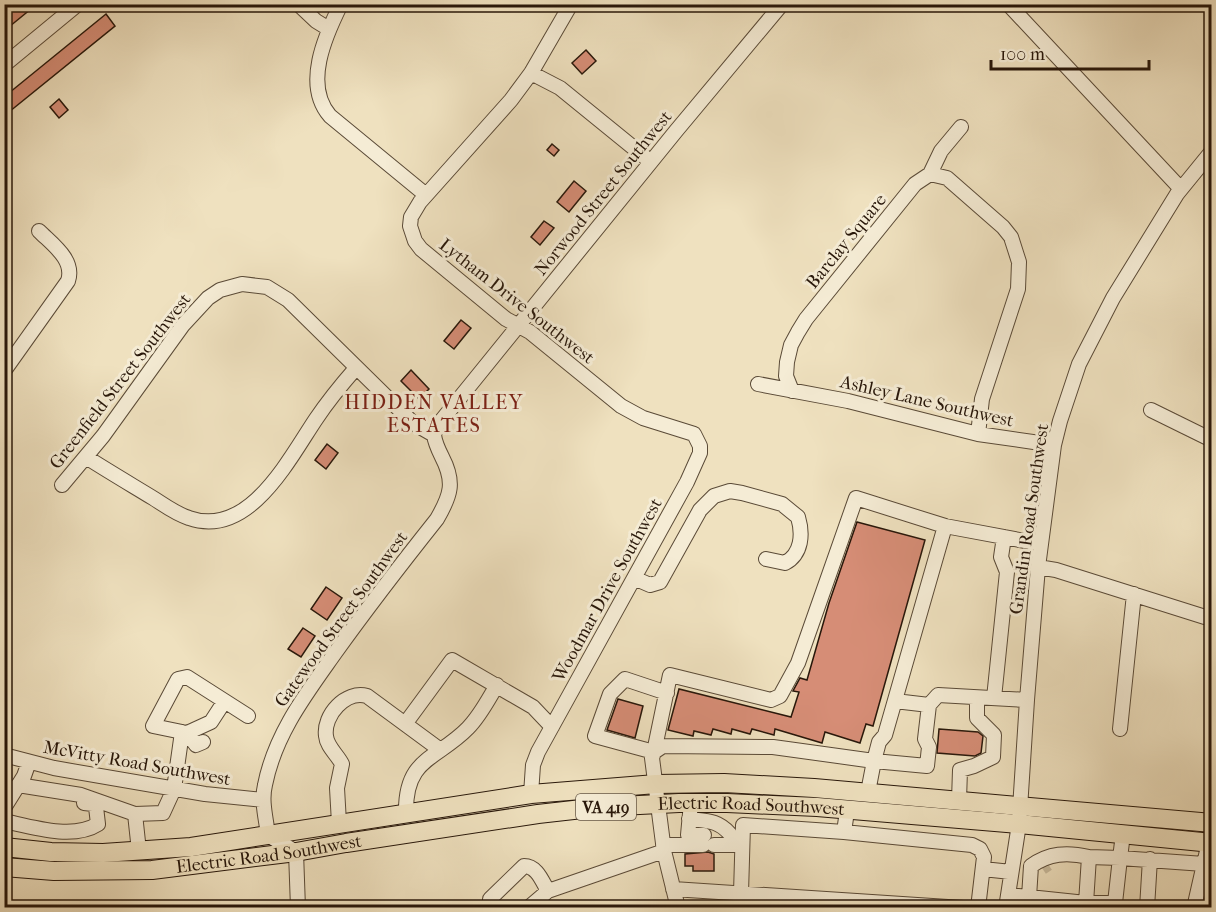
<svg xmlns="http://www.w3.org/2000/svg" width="1216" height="912" viewBox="0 0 1216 912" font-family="'IM FELL French Canon',serif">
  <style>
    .building { fill: #d68d76; stroke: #28170a; stroke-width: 1.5 }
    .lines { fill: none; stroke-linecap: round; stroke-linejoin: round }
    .minor-tunnel { stroke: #c7b99b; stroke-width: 14; stroke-dasharray: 14 7; stroke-linecap: butt }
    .minor-casing { stroke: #5a4a37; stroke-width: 16 }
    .major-casing { stroke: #28170a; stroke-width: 20 }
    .minor { stroke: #f5ecd5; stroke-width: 14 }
    .major { stroke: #efe1bf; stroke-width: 18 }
    .labels { text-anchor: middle; stroke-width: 6; stroke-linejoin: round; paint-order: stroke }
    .shield { fill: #f5ecd5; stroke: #665747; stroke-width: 1.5 }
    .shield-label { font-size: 16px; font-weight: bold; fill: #28170a }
    .street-label { font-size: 18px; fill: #28170a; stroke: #f5ecd5 }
    .neighbourhood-label { font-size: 20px; letter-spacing: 1.5px; fill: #7a1f14; stroke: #f5ecd5 }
  </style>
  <rect width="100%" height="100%" fill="#efe1bf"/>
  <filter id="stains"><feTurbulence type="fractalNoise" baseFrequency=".00333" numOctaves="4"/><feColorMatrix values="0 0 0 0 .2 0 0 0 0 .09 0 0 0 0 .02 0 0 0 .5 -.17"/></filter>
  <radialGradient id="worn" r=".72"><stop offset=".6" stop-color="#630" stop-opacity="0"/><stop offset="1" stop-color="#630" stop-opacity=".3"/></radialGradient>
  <path class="building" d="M16,4H37L4,31V14Z
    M106,14L115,26L4,116V97Z
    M586,50L596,61L582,74L572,63Z
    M59,99L68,110L59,118L50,107Z
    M552,144L559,150L554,156L547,150Z
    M574,181L586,191L569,212L557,202Z
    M544,221L554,228L540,245L531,237Z
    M461,320L471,328L454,349L444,341Z
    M411,370L429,389L419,399L401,381Z
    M327,444L338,453L326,469L315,460Z
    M857,522L925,540L873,726L866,724L860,743L825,732L822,743L775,729L774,735L752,729L750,734L732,729L731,734L713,729L711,735L694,731L693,736L668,730L679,689L791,717L799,692L793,691L800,678L807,680L829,603Z
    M326,587L342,598L327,620L311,609Z
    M303,628L315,636L301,657L288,649Z
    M618,699L643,706L635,738L607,730Z
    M939,729L978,732L983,736L981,753L975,756L937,753Z
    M708,852L714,854V871H693V866H685V854Z"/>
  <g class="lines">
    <path class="minor-tunnel" d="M1042,868L1048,864"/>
    <g class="minor-casing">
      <path id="minor" d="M298,4L316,21L329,29
        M341,4C325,36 303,85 330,116L426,195
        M1008,4L1181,189
        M4,65L78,4
        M531,73L560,88L651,162
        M930,174L947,178L1003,227L1011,237L1019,262L1018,289L982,399L978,434
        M4,371L68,281C75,260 53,245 39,231
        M758,384L848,401L978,434L1054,445
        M792,391L786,376L787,362L791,345L798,332L806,319L915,184L930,174L941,151L961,127
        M1151,410L1212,440
        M434,435L437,426L676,131L782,4
        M86,457C108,471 130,484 153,498C164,505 176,514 189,518C249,539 289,459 316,419C328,401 342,384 356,368
        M62,485L103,436L183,325L208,298L220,290L242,284L267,287L288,300L413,423L434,435
        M1038,567L1056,570L1205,617
        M634,578L650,585L660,582L700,510L714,496L730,491L742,493L782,504L798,517C803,534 802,554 785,563L766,559
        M667,693L625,679L610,694L595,736L654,752L670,675L771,700L780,696L798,663L856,498L945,526
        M994,698L1007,572L1001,557L1004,537
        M895,701L929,705L938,695L1027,700
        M224,702L211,722L187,733L153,726L178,679L187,677L248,716
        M405,724L452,660L533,707L552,727
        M1120,729L1134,594
        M187,733L196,745L203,742
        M4,755L54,768L205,794L263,800
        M18,785L81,795L135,814L163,813L174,789L182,732
        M868,792L874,761L927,766L929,747L925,739L929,705
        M531,794L533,765L538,752L687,482L700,453V446L694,434L643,418L621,406L530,332L506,319L421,249L415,241L410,226L411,217L420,202L511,100L531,73L571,4
        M959,800L960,770L974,766L993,757L994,735L977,718V698
        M691,803L688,835H704
        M4,808L24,776L29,762
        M406,813C405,757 437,760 468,728C480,716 488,700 497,685
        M135,814L139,851
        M689,819C707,821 718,820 730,834
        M4,821C32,827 73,840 98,824L96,807L93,804L84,803
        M339,823L337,788L342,764C337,754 327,747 326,736C323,715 346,690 367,696L439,749
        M844,832L972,845L980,849L984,857L978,908
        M663,845H703
        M714,845H742
        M983,869L1011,872
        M673,889L963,908
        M741,893L743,825L844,832L847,811
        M1008,895L1029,897L1031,866C1049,853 1067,852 1089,857
        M1086,903H1115L1120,858L1204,864
        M298,908L296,852L268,835C266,818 261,801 265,785C275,734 306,694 335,653C368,607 402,563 437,519C451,495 455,482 442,457C438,449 435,443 434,435
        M490,908V899L524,866C537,866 542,881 548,891
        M528,908L548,891L664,851
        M678,908L664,851L652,758L654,752L663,746L773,747L874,761L879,742L885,735L945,526L1041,544
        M1006,908L1019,824L1027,700L1038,567L1054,445L1060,421L1079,364L1113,298L1177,194L1212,151
        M1028,908L1029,897L1086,903L1089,857L1120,858L1123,834
        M1147,908L1150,859
        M1194,908L1209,842"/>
    </g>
    <g class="major-casing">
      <g id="major">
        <path d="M4,847L51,852L103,853L191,847L531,794L656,784L724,783L814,788L1212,823"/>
        <path id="s1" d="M4,867L54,871L152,870L296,852L346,843L538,814L600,807L679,803H727L817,807L1019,824L1212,843"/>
      </g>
    </g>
    <use href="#minor" class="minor"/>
    <use href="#major" class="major"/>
  </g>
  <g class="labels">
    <rect class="shield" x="576" y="794" width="60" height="26" rx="4.5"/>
    <g class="shield-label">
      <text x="606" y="813">VA 419</text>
    </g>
    <g class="street-label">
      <text transform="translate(603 193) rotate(-51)" y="6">Norwood Street Southwest</text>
      <text transform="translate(846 241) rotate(-51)" y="6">Barclay Square</text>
      <text transform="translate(517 301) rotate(38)" y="6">Lytham Drive Southwest</text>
      <text transform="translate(120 381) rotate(-52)" y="6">Greenfield Street Southwest</text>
      <text transform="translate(927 401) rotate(13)" y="6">Ashley Lane Southwest</text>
      <text transform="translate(1029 519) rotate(-82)" y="6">Grandin Road Southwest</text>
      <text transform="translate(607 590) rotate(-61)" y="6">Woodmar Drive Southwest</text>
      <text transform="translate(341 619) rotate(-54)" y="6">Gatewood Street Southwest</text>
      <text transform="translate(137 763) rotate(10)" y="6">McVitty Road Southwest</text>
      <text dy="6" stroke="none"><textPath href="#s1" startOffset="752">Electric Road Southwest</textPath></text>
      <text dy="6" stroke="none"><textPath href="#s1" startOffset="266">Electric Road Southwest</textPath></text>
    </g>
    <g class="neighbourhood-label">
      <text x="434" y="409">HIDDEN VALLEY<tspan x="434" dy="23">ESTATES</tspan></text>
    </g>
  </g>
  <rect width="1216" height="912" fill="none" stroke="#efe1bf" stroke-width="24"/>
  <rect x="6" y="6" width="1204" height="900" fill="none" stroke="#28170a" stroke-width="3"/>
  <rect x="12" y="12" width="1192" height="888" fill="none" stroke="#28170a" stroke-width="1.5"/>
  <path d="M991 60v9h158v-9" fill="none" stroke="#28170a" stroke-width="3"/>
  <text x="1000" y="60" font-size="18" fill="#28170a" stroke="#f5ecd5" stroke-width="4.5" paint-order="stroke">100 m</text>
  <rect width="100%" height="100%" filter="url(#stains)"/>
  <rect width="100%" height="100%" fill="url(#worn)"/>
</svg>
